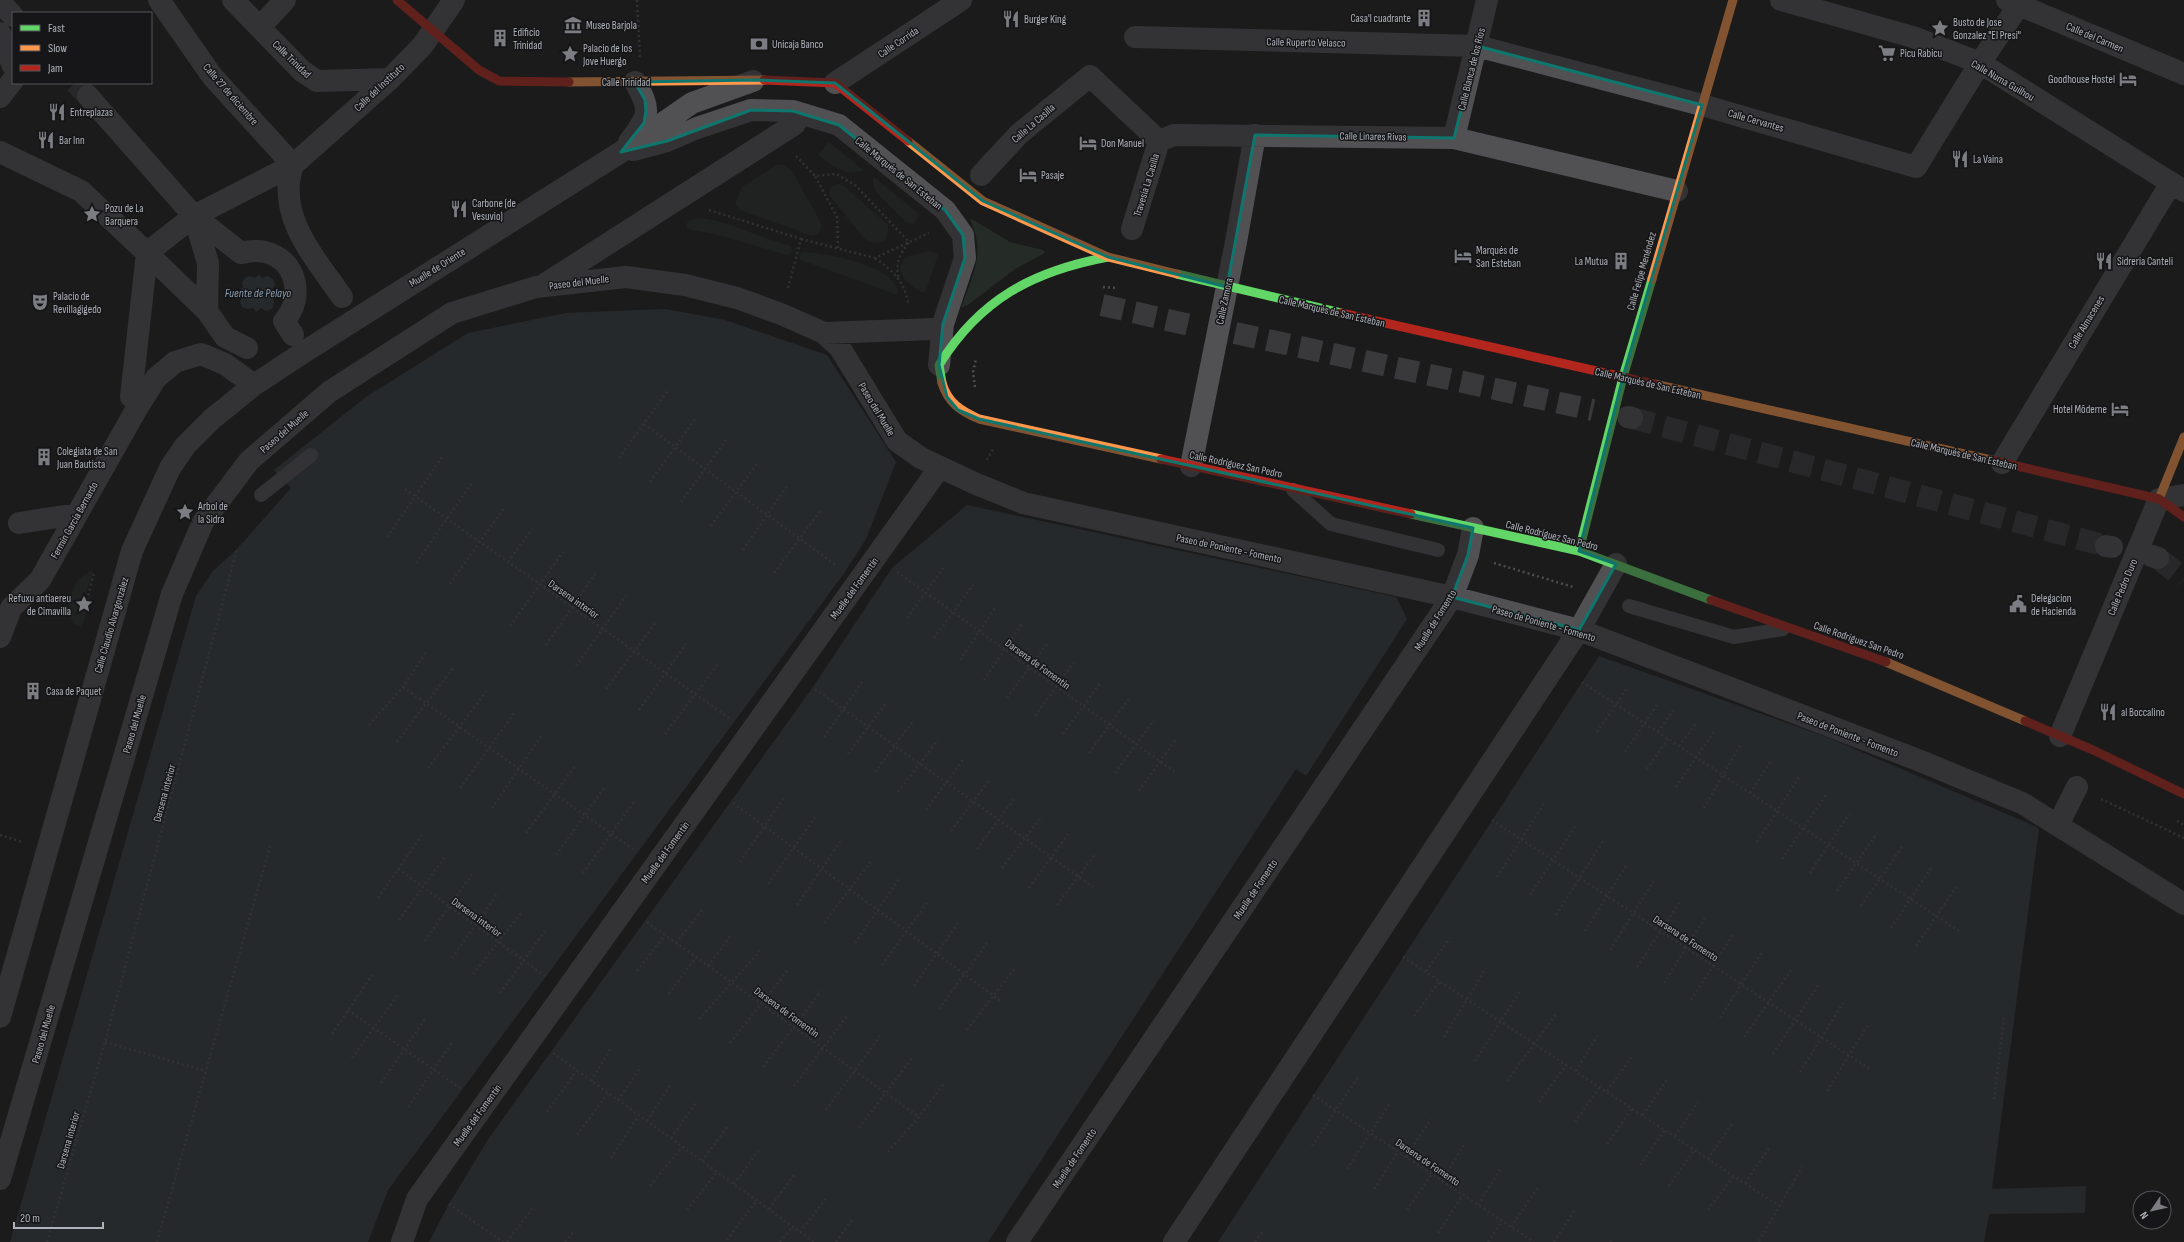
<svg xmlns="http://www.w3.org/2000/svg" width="2184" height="1242" viewBox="0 0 2184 1242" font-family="'Sofia Sans Condensed',sans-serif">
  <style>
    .green { fill: #252b26 }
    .water { fill: #343a40 }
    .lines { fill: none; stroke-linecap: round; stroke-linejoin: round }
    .street-tunnel { stroke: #39393c; stroke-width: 22; stroke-dasharray: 22 11; stroke-linecap: butt }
    .path { stroke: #4c4d4f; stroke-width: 2.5; stroke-dasharray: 2 3; stroke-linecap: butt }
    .lane { stroke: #515154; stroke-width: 14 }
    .street { stroke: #515154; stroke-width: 22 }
    .fast { stroke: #63d668; stroke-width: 9 }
    .slow { stroke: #ff974d; stroke-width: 9 }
    .jam { stroke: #b3261e; stroke-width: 9 }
    .marked { fill: none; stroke: #0f766e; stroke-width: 3; stroke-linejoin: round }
    .labels { text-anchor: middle; stroke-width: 3; stroke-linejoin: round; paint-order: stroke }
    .poi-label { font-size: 11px; fill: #afb2ba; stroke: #161618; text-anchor: start }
    .street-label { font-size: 11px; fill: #afb2ba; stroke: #161618 }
    .water-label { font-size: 12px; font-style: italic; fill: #8a9eb1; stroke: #161618 }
  </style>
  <rect width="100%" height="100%" fill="#1b1b1c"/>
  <path class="green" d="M829,142L863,170C845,178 831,165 818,154Z
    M778,164L785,166L792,171L821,223C823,228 818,235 813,236L740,210L735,204L742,187Z
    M874,177L919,214L914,224L906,222L878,194C874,189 871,183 874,177Z
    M839,184L843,185L888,225V231L885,240C875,244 870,244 862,236L830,196L829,191L832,186Z
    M699,218C731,221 758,238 789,245L792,250L791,253L787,255L719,235L688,229L686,225L688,221Z
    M970,218L1010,242L1043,250L1045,253L1015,269L968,305L961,308C968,288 980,264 977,242C976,234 972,225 970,218Z
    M930,251L934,252L938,255L926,290L923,293C912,287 891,272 905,259C911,254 923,253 930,251Z
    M803,252C823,253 900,265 898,295L801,260L799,255Z
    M93,570L82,607L86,614L82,628L74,624L67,612C72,592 73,578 93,570Z"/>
  <path class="water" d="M259,274L262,278L268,276L273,279L275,285L272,290L277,296L273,299L274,303L272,309L266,311L261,308L256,312L253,308L247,309L242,307L240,301L243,296L239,291L243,287L242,283L245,278L250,276L255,278Z
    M665,309L725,320L827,355L896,462L866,539L845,572L388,1190L368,1242H10L196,596L213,571L237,549L291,488L274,470L366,397L468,333L566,313Z
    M967,505L1396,597L1407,619L1306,776L1296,769L988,1242H429L449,1204L489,1138L813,687L892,568Z
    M1599,656L1829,738L2039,828L1992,1189L2086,1186L2085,1213L1989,1214L1984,1242H1218Z"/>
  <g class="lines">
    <path class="street-tunnel" d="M75,83L88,96
      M1102,305L1194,326
      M1235,333L1593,410
      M1632,418L2106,546
      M2158,558L2184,579"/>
    <path class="path" d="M637,0L640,57
      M796,156L815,176
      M709,210L801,239L788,288
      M801,239L875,258L929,233
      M838,248L837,217L815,176L836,174L855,185L909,242C899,256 895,262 899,280
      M875,258C892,270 905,282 908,303
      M1103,287L1116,288
      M975,387L973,372L976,359
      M644,424L837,566
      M619,458L668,390
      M987,460L993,449
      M650,482L695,419
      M405,489L729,718
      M681,502L726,440
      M711,526L758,462
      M387,537L442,457
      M743,550L787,486
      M508,562L532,529
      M416,563L472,483
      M1494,563L1573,587
      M897,572L1175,772
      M774,573L821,510
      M450,584L504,508
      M86,605L94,572
      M907,618L945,566
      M510,626L563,552
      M934,638L973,585
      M546,645L595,574
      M960,660L995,608
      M576,666L626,596
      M984,680L1022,624
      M1582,682L1959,931
      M403,687L634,850
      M606,689L657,621
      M815,689L1093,887
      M1007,698L1047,644
      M639,710L686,644
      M1035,716L1074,662
      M369,725L403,687L426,652
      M1597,732L1627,688
      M1658,732L1673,710
      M665,734L719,663
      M1063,734L1101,682
      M824,737L862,682
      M397,742L453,668
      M1679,746L1697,722
      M1625,752L1659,702
      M1089,753L1129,699
      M848,754L886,703
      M428,768L486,692
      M1647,769L1668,739
      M875,772L913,721
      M1115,773L1154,720
      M1676,787L1715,730
      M460,788L515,712
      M1139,791L1177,738
      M898,792L938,740
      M1750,793L1771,761
      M2101,799L2184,838
      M733,803L1002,1002
      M492,808L541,736
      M1704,808L1741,744
      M926,810L963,760
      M1492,820L1871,1070
      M2177,821L2184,825
      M951,831L990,779
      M526,833L576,765
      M0,835L22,842
      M1757,842L1799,777
      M977,849L1014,799
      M556,855L605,787
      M1782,859L1826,795
      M740,862L785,796
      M1002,868L1042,816
      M398,869L545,976
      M583,873L634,802
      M1810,873L1849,814
      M1497,877L1544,804
      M768,884L815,817
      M1029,888L1068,834
      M1837,891L1877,833
      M1530,895L1576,825
      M378,898L422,835
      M797,905L842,839
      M1057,905L1096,853
      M1861,906L1902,847
      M1556,915L1603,841
      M399,920L446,855
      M647,922L919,1117
      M824,923L872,860
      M1891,928L1931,868
      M1585,931L1628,863
      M425,941L472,874
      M676,943L702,910
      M855,943L899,879
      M1916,946L1957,886
      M1610,950L1655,879
      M1403,957L1779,1206
      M452,958L498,893
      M882,965L927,903
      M708,966L732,934
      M1637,967L1681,900
      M637,971L665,935
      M1426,971L1450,938
      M473,974L522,912
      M1664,983L1706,916
      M914,986L958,923
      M500,993L545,931
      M669,994L696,957
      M1691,1000L1734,933
      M939,1009L987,943
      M348,1010L463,1090
      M1414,1016L1440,981
      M1720,1018L1763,950
      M699,1019L760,951
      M967,1030L1015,968
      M332,1034L372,975
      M1444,1037L1486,968
      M1744,1037L1792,969
      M105,1042L206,1071
      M730,1043L788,970
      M553,1053L814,1242
      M1773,1054L1819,984
      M352,1058L397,996
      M1475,1061L1521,990
      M763,1067L821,991
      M1576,1071L1597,1036
      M1800,1072L1843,1003
      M591,1081L611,1048
      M1507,1081L1557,1013
      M381,1083L425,1019
      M794,1086L847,1016
      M1607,1091L1633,1055
      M1827,1091L1869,1023
      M1313,1095L1534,1242
      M1994,1099L2004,1018
      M618,1100L640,1068
      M1539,1102L1566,1065
      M408,1107L453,1041
      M826,1110L880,1036
      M547,1112L577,1070
      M1643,1115L1668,1078
      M647,1121L671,1084
      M1575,1122L1600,1087
      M859,1128L912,1058
      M577,1135L608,1093
      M1675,1136L1698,1102
      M671,1138L696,1103
      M1607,1144L1632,1108
      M1312,1146L1358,1077
      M888,1152L919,1117L945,1082
      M1406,1157L1431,1119
      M611,1158L639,1115
      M1708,1159L1732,1124
      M702,1161L728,1126
      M1640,1165L1665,1130
      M1347,1169L1390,1103
      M1442,1181L1465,1143
      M1745,1183L1769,1148
      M734,1184L759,1150
      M650,1186L682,1147
      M1669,1186L1695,1149
      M1374,1189L1398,1152
      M449,1204L503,1242
      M1478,1205L1501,1168
      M769,1209L794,1175
      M687,1210L717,1172
      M1407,1210L1432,1174
      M1708,1210L1734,1176
      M1511,1227L1538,1187
      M800,1232L827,1197
      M1438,1233L1463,1195
      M727,1240L757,1200
      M1759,1241L1802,1167
      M47,1242L105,1042L237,549
      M157,1242L271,843
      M507,1242L534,1206
      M565,1242L573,1232
      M780,1242L793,1226
      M836,1242L852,1220
      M1255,1242L1263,1231
      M1488,1242L1502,1221
      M1554,1242L1574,1211
      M1610,1242L1613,1239"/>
    <path class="lane" d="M1293,490L1331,524L1438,550
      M261,495L311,455
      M1629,606L1734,637L1783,629"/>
    <path class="street" d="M159,0L212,76L293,165
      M233,0L302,71L317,81L390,79
      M1781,0L1913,37L1980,63L2184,191
      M2007,0L2184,74
      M0,2L13,16
      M260,27L285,0
      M0,33L13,66
      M1135,37L1477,46L1702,105L1916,167L1980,63L2019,5
      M835,83L961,0
      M88,96L194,216L241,253C249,251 257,250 265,252C297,259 305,299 284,321L293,335
      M0,97L13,80
      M1454,138L1487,0
      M629,142C649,116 652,111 635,82
      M633,150L667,141L697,128L751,110L793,111L839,125L945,210L963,235L965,258L943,324L939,365
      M0,152L81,191L147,253L194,216L293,165L390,79L423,45L454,0
      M293,165C275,215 316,259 342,297
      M981,175L1019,134L1090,76L1159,141L1174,135L1454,138L1677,191
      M194,216L208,263L207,311L225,337L247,348
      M1132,229L1159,141
      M147,253L207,311
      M545,284L795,124
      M824,333L933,329
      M131,397L147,253
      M1628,417L1632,418
      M2002,463L2171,183
      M1191,466L1236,242L1255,135
      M19,523L77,514
      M2106,546L2112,547
      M2152,556L2158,558
      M0,637L11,608L40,580L136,410L156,378L175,362L201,354L225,364L254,385
      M2060,736L2159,499L2184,495
      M2058,825L2077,787
      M0,1017L132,551L170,468L185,446L212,419L254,385L304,352L621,152L692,103L753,81
      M0,1179L172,594L203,522L249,461L329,392L452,313L536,287L626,277L685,285L737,298L781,314L824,333L840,348L897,441L921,458L940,467L974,483L1023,503L1452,597L1579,630L1918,760L2022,803L2184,904
      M402,1242L417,1199L940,467
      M1017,1242L1452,597L1468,555L1473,528
      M1174,1242L1579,630L1616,564"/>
    <path class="fast" d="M1177,274L1341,313
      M942,383L939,365C980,299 1033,271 1108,257
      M1411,514L1579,551L1711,600
      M1579,551L1623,377L1652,279"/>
    <path class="slow" d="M569,82L764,80
      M908,141L983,201L1108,257L1177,274
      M1652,279L1733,0
      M942,383C948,403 961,411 979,419L1161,459
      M1654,384L1991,460
      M2159,499L2184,437
      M1886,662L2025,721"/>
    <path class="jam" d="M397,0L479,70L499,81L569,82
      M764,80L835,83L908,141
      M1341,313L1654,384
      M1161,459L1411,514
      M1991,460L2159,499L2184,517
      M1711,600L1886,662
      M2025,721L2093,750L2184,794"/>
  </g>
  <path d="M0 0H2184V1242H0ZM1477,46L1702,105L1623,377L1579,551L1616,564L1579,630L1452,597L1468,555L1473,528L979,419L958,410L947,397L939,365L943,324L965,258L963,235L945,210L839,125L793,111L751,110L667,141L621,152L644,123L646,111L645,100L635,82L756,80L835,83L983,201L1108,257L1227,287L1255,135L1454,138Z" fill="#1b1b1c" fill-opacity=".55" fill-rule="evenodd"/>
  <path class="marked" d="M1477,46L1702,105L1623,377L1579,551L1616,564L1579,630L1452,597L1468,555L1473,528L979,419L958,410L947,397L939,365L943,324L965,258L963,235L945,210L839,125L793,111L751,110L667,141L621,152L644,123L646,111L645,100L635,82L756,80L835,83L983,201L1108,257L1227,287L1255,135L1454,138Z"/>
  <defs>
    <g id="building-bare" transform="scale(1.38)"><path d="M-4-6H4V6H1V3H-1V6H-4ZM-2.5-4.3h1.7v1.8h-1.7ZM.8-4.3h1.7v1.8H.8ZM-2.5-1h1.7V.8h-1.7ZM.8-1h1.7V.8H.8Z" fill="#7b7d83" stroke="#161618" stroke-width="2.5" paint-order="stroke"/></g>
    <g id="restaurant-bare" transform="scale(1.38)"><path d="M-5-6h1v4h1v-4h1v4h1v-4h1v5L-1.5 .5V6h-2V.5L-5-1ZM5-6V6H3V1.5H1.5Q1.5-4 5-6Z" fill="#7b7d83" stroke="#161618" stroke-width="2.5" paint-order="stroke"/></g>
    <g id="museum-bare" transform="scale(1.38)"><path d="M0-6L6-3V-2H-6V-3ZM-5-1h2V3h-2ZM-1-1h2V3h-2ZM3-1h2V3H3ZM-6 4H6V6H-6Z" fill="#7b7d83" stroke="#161618" stroke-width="2.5" paint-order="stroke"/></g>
    <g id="sight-bare" transform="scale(1.38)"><path d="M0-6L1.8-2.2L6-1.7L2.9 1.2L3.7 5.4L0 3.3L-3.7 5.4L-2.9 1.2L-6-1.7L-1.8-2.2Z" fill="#7b7d83" stroke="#161618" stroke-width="2.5" paint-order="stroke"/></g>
    <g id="bank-bare" transform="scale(1.38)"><path d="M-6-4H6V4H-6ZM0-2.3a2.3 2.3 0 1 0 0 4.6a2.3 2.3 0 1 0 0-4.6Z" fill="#7b7d83" stroke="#161618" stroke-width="2.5" paint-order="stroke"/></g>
    <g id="supermarket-bare" transform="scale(1.38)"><path d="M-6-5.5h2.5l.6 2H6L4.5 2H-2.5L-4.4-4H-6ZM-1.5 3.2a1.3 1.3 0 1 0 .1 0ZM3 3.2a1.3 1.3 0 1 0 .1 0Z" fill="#7b7d83" stroke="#161618" stroke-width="2.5" paint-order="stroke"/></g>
    <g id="hotel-bare" transform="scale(1.38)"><path d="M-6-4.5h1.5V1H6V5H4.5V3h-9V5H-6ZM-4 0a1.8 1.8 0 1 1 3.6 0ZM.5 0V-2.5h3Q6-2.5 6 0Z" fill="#7b7d83" stroke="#161618" stroke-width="2.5" paint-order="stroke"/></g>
    <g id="theatre-bare" transform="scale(1.38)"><path d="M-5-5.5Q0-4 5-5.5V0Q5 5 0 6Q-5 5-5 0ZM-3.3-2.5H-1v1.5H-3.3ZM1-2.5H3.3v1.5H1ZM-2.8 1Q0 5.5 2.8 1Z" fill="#7b7d83" stroke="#161618" stroke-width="2.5" paint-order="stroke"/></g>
    <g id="civic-bare" transform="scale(1.38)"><path d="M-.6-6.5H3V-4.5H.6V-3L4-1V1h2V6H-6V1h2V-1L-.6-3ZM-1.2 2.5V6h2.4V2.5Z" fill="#7b7d83" stroke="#161618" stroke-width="2.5" paint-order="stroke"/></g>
  </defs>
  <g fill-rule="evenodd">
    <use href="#building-bare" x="1424" y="18"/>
    <use href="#restaurant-bare" x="1011" y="19"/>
    <use href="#museum-bare" x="573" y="25"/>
    <use href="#sight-bare" x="1940" y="28"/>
    <use href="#building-bare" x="500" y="38"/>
    <use href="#bank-bare" x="759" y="44"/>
    <use href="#supermarket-bare" x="1887" y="53"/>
    <use href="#sight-bare" x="570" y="54"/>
    <use href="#hotel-bare" x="2128" y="79"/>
    <use href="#restaurant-bare" x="57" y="112"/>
    <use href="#restaurant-bare" x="46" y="140"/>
    <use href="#hotel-bare" x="1088" y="143"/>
    <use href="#restaurant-bare" x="1960" y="159"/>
    <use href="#hotel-bare" x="1028" y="175"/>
    <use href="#restaurant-bare" x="459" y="209"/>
    <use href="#sight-bare" x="92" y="214"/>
    <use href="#hotel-bare" x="1463" y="256"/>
    <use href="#building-bare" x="1621" y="261"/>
    <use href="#restaurant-bare" x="2104" y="261"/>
    <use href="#theatre-bare" x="40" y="302"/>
    <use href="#hotel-bare" x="2120" y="409"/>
    <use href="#building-bare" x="44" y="457"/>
    <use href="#sight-bare" x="185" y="512"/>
    <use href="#sight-bare" x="84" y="604"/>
    <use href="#civic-bare" x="2018" y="604"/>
    <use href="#building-bare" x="33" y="691"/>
    <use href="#restaurant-bare" x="2108" y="712"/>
  </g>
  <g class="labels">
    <g class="poi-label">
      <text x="1411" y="22" text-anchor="end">Casa'l cuadrante</text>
      <text x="1024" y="23">Burger King</text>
      <text x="1953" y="26">Busto de Jose<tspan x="1953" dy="13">Gonzalez "El Presi"</tspan></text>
      <text x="586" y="29">Museo Barjola</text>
      <text x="513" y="36">Edificio<tspan x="513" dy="13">Trinidad</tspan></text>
      <text x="772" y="48">Unicaja Banco</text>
      <text x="583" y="52">Palacio de los<tspan x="583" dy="13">Jove Huergo</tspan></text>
      <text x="1900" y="57">Picu Rabicu</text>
      <text x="2115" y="83" text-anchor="end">Goodhouse Hostel</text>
      <text x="70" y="116">Entreplazas</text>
      <text x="59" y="144">Bar Inn</text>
      <text x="1101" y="147">Don Manuel</text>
      <text x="1973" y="163">La Vaina</text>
      <text x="1041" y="179">Pasaje</text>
      <text x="472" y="207">Carbone (de<tspan x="472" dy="13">Vesuvio)</tspan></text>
      <text x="105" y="212">Pozu de La<tspan x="105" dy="13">Barquera</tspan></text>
      <text x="1476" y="254">Marqués de<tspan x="1476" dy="13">San Esteban</tspan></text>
      <text x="1608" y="265" text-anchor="end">La Mutua</text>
      <text x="2117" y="265">Sidreria Canteli</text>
      <text x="53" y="300">Palacio de<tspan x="53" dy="13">Revillagigedo</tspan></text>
      <text x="2107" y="413" text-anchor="end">Hotel Môderne</text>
      <text x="57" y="455">Colegiata de San<tspan x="57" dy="13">Juan Bautista</tspan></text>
      <text x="198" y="510">Arbol de<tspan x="198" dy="13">la Sidra</tspan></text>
      <text x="71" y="602" text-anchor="end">Refuxu antiaereu<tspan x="71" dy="13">de Cimavilla</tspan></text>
      <text x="2031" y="602">Delegacion<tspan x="2031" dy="13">de Hacienda</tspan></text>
      <text x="46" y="695">Casa de Paquet</text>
      <text x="2121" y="716">al Boccalino</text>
    </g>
    <g class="street-label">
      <text transform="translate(2095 37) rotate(23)" y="4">Calle del Carmen</text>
      <text transform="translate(898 42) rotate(-34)" y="4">Calle Corrida</text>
      <text transform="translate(1306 42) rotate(1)" y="4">Calle Ruperto Velasco</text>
      <text transform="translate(292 59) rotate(44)" y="4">Calle Trinidad</text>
      <text transform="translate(1471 69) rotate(-76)" y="4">Calle Blanca de los Ríos</text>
      <text transform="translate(2003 80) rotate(30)" y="4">Calle Numa Guilhou</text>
      <text x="626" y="86">Calle Trinidad</text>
      <text transform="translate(379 87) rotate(-43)" y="4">Calle del Instituto</text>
      <text transform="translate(231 94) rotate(49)" y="4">Calle 27 de diciembre</text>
      <text transform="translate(1756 120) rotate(16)" y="4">Calle Cervantes</text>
      <text transform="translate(1033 123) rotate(-41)" y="4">Calle La Casilla</text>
      <text transform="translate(1373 136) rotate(1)" y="4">Calle Linares Rivas</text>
      <text transform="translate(899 173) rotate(39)" y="4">Calle Marqués de San Esteban</text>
      <text transform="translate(1146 185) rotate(-73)" y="4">Travesía La Casilla</text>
      <text transform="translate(437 267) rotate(-32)" y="4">Muelle de Oriente</text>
      <text transform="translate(1641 271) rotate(-74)" y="4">Calle Felipe Menéndez</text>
      <text transform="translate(579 282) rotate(-7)" y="4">Paseo del Muelle</text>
      <text transform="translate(1224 301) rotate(-78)" y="4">Calle Zamora</text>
      <text transform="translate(1332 311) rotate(13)" y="4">Calle Marqués de San Esteban</text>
      <text transform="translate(2086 322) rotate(-59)" y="4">Calle Almacenes</text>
      <text transform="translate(1648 383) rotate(13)" y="4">Calle Marqués de San Esteban</text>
      <text transform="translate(877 409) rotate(59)" y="4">Paseo del Muelle</text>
      <text transform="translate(284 431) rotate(-41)" y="4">Paseo del Muelle</text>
      <text transform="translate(1964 454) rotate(13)" y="4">Calle Marqués de San Esteban</text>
      <text transform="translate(1236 464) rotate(12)" y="4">Calle Rodríguez San Pedro</text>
      <text transform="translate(74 520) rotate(-61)" y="4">Fermín García Bernardo</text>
      <text transform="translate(1552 535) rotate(14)" y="4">Calle Rodríguez San Pedro</text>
      <text transform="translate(1229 548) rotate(12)" y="4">Paseo de Poniente - Fomento</text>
      <text transform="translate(2122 587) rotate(-67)" y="4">Calle Pedro Duro</text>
      <text transform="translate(854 588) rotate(-54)" y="4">Muelle del Fomentín</text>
      <text transform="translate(574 599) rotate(35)" y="4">Darsena interior</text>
      <text transform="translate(1435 620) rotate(-58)" y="4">Muelle de Fomento</text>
      <text transform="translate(1544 623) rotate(16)" y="4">Paseo de Poniente - Fomento</text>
      <text transform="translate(111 625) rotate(-74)" y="4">Calle Claudio Alvargonzález</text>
      <text transform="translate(1859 640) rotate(19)" y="4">Calle Rodríguez San Pedro</text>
      <text transform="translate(1038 664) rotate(36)" y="4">Darsena de Fomentin</text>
      <text transform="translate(134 724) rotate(-74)" y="4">Paseo del Muelle</text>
      <text transform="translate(1848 734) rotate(21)" y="4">Paseo de Poniente - Fomento</text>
      <text transform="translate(164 793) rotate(-75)" y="4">Darsena interior</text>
      <text transform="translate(665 852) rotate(-54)" y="4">Muelle del Fomentín</text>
      <text transform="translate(1255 889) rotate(-56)" y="4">Muelle de Fomento</text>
      <text transform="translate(477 917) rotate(36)" y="4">Darsena interior</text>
      <text transform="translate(1686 938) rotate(33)" y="4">Darsena de Fomento</text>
      <text transform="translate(787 1012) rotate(36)" y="4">Darsena de Fomentin</text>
      <text transform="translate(43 1034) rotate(-74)" y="4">Paseo del Muelle</text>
      <text transform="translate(477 1115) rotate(-54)" y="4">Muelle del Fomentín</text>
      <text transform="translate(68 1140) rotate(-74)" y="4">Darsena interior</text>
      <text transform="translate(1074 1158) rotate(-56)" y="4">Muelle de Fomento</text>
      <text transform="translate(1428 1162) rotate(34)" y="4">Darsena de Fomento</text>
    </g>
    <g class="water-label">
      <text x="258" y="297">Fuente de Pelayo</text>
    </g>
  </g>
  <rect x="12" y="12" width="140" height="72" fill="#161618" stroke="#535459"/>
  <rect x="20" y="25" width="20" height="6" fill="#63d668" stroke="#535459"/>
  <text x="48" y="32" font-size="12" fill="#afb2ba">Fast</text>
  <rect x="20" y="45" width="20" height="6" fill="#ff974d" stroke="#535459"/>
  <text x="48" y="52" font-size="12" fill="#afb2ba">Slow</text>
  <rect x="20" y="65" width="20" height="6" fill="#b3261e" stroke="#535459"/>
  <text x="48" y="72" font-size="12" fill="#afb2ba">Jam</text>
  <g transform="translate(2152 1210) rotate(236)"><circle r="19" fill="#161618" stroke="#535459"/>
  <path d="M0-3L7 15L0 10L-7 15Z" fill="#7b7d83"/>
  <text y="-6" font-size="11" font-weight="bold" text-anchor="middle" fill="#afb2ba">N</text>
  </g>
  <path d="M14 1222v6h89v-6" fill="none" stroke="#afb2ba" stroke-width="2"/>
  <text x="20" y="1222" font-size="12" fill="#afb2ba" stroke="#161618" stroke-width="3" paint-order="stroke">20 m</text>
</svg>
